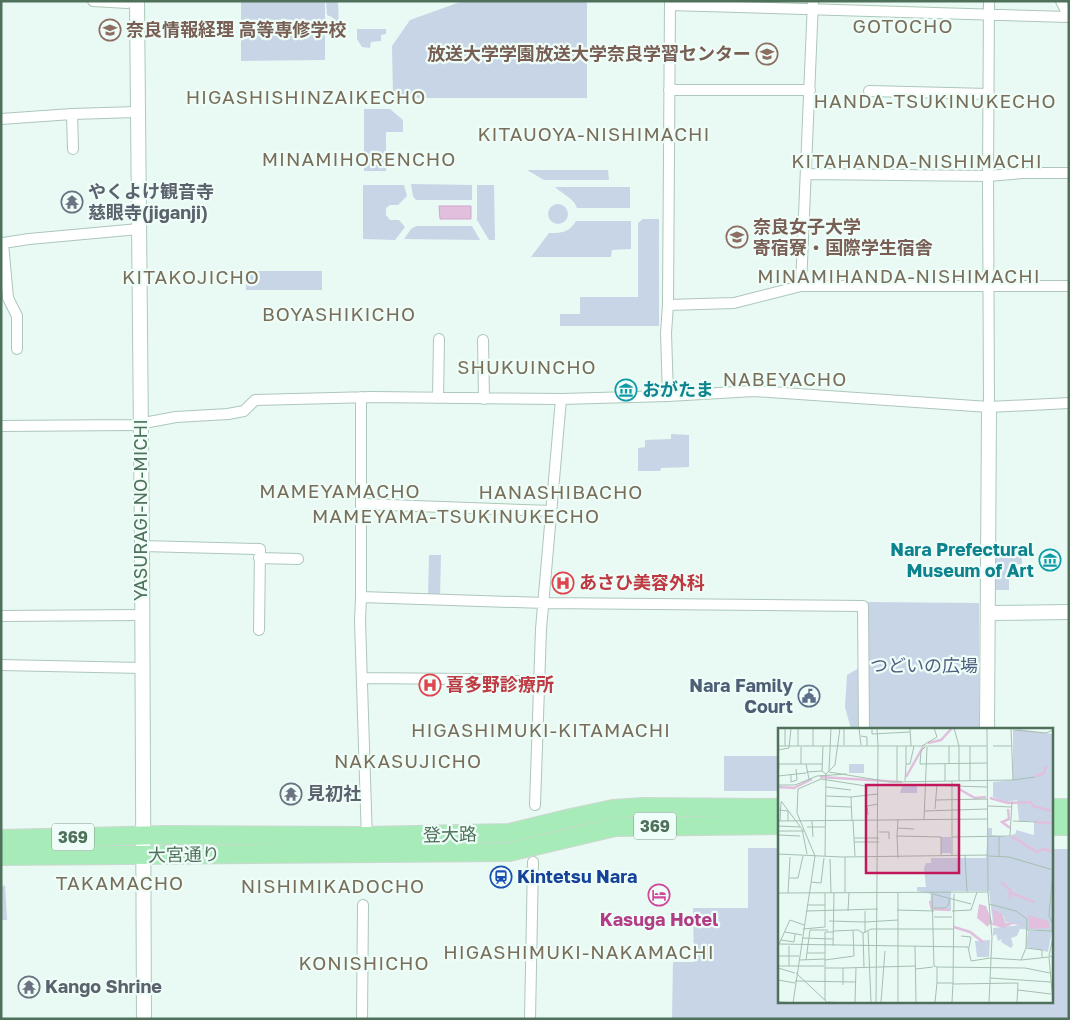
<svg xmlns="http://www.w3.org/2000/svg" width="1070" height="1020" viewBox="0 0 1070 1020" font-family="'Golos Text','Noto Sans JP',sans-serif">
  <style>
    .green { fill: #c8d5e6 }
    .water { fill: #e1bfdd; stroke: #d1a7cc }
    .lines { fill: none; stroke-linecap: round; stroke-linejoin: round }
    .street-casing { stroke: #adc7b9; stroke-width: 12 }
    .secondary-casing { stroke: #accab9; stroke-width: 16 }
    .highway-casing { stroke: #ced7d1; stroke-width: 20 }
    .street { stroke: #fff; stroke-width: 10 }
    .secondary { stroke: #fff; stroke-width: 14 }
    .highway { stroke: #a7ecb8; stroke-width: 18 }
    .labels { text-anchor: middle; stroke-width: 4.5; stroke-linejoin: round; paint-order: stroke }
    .shield { fill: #eefdf7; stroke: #7f9b8a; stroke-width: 1 }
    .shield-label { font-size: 16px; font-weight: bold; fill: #4f715b }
    .education-label { font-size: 18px; font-weight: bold; fill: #785e54; stroke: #eefdf7; text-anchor: start }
    .worship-label { font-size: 18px; font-weight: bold; fill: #5b616d; stroke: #eefdf7; text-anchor: start }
    .culture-label { font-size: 18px; font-weight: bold; fill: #0d838f; stroke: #eefdf7; text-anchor: start }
    .street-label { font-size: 18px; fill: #4f715b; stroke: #eefdf7 }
    .health-label { font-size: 18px; font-weight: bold; fill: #be3a42; stroke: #eefdf7; text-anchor: start }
    .park-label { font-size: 18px; fill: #4f5f80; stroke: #eefdf7 }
    .service-label { font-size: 18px; font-weight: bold; fill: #4e5e75; stroke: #eefdf7; text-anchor: end }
    .transit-label { font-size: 18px; font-weight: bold; fill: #164399; stroke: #eefdf7; text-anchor: start }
    .hotel-label { font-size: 18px; font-weight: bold; fill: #b23c85; stroke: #eefdf7 }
    .neighbourhood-label { font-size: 19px; letter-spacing: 1px; fill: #796e5a; stroke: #eefdf7 }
    .inset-river { fill: none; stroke: #e1bfdd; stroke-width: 2.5 }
    .inset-road { fill: none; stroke: #a6bfb1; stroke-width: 1 }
    .view { fill: #c2185b; fill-opacity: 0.15; stroke: #c2185b; stroke-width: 2.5 }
    .inset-edge { fill: none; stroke: #4f715b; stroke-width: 2.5 }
  </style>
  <rect width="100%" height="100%" fill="#e8faf3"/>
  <path class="green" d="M241,1H325V60L241,61Z
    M326,1H338L339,29L332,17L327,15Z
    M463,1H587V98H393L392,46L410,20Z
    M357,29H386V34L381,35V41L371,42L370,48L362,47L357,39Z
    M364,109H390L403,120V132H386V171H364Z
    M527,170H608L609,180H544Z
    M411,184L472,185V200H416L413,196Z
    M363,185H404L407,196L398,205H390L386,208V215L390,220H399L405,227L395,240L363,239Z
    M477,185H494L495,240H489L477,220Z
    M555,187H630V208H577C573,197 563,195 555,187Z
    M548 214a10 10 0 1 1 20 0a10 10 0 1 1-20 0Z
    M643,219H659V326H560V314H580V297H638V223Z
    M576,221H631V249L612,250L611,257H531L549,233C561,233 569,233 576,221Z
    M416,226H472L480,240L404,239L411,229Z
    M246,271H322V290H246Z
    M671,434L689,435V467L661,468L660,471H638V448L645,447V440L671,439Z
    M995,545H1022V564L1009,565V590H995Z
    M429,555H441L440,597L428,596Z
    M867,602L979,603V729H851L845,707L847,675L859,668L867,615Z
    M724,756H779V791H724Z
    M748,848H779V1001H1051V849H1069V1019H672L673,962H694L693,908H748Z
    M5,885L7,920H1V887Z"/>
  <path class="water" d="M439,206H471V219H440Z"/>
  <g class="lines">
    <g class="street-casing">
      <path id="street" d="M93,1L127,3
        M1061,1L1069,17
        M670,5L1069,17
        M669,90H810
        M869,91L989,94
        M72,114L73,149
        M1,119L72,114L137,112
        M807,174L988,176L1023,173H1069
        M801,286L813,1
        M668,305L734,303L801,286H1069
        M483,340L484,399
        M17,349V316L8,298L3,243L29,239L139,229
        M668,396L666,333L668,305L670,1
        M438,398L439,339
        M989,407L988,176L989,1
        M1,426L133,425L176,417L228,414L244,411L255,400L372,397L561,399L668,396L754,391L989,407L1069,403
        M361,504L552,511
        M142,546L260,549L259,630
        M259,558L298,559
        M361,597V397
        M1,616L142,615
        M1,665L142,668
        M362,678L468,679L540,682
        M535,805L541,629L561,399
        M367,841L360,621L361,597L544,603L863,606L864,729
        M362,1019L363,905
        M530,1019L533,862"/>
    </g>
    <g class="secondary-casing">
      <path id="secondary" d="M137,1L142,546L144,1019
        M988,613L1069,612
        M987,729L989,407"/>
    </g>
    <g class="highway-casing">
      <path id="highway" d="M1051,808H1069
        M1051,826H1069
        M1,839L164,835L366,836L509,833L571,818L613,809L644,807L779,808
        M1,856L509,852L615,827L779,825"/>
    </g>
    <use href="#street" class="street"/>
    <use href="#secondary" class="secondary"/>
    <use href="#highway" class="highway"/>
  </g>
  <defs>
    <g id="school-ring" transform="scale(1.125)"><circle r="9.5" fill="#eefdf7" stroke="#8d6e63" stroke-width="1.5"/><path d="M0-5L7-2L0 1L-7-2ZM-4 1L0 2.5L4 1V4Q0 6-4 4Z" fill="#8d6e63"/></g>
    <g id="university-ring" transform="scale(1.125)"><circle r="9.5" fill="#eefdf7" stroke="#8d6e63" stroke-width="1.5"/><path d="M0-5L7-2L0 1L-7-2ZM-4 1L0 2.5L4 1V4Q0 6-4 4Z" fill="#8d6e63"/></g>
    <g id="temple-ring" transform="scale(1.125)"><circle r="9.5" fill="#eefdf7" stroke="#6b7280" stroke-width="1.5"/><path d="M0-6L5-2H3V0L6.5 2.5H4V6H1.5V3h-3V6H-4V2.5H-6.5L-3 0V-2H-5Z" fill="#6b7280"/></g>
    <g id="museum-ring" transform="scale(1.125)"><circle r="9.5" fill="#eefdf7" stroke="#0f9aa8" stroke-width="1.5"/><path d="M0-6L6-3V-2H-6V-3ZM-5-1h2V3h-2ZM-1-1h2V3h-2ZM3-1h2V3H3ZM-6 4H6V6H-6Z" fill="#0f9aa8"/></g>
    <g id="hospital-ring" transform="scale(1.125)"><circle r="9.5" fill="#eefdf7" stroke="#e0444e" stroke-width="1.5"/><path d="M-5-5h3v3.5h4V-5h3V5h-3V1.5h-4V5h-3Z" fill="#e0444e"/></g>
    <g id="civic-ring" transform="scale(1.125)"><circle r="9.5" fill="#eefdf7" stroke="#5c6f8a" stroke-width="1.5"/><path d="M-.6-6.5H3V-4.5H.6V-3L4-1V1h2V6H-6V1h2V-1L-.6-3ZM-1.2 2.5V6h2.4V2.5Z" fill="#5c6f8a"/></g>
    <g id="station-ring" transform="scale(1.125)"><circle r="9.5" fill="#eefdf7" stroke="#1a4fb4" stroke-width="1.5"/><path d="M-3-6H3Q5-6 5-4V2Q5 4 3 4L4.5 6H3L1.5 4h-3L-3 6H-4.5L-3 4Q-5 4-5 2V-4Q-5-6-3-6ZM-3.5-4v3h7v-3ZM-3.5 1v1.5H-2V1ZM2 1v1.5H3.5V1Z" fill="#1a4fb4"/></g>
    <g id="hotel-ring" transform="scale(1.125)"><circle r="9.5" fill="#eefdf7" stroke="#d1479c" stroke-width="1.5"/><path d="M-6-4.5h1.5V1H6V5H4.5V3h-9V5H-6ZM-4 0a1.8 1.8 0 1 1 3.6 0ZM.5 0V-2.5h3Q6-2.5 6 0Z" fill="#d1479c"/></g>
  </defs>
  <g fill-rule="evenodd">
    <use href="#school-ring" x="110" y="30"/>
    <use href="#university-ring" x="767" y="54"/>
    <use href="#temple-ring" x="72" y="202"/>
    <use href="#university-ring" x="737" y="237"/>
    <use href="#museum-ring" x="626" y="390"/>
    <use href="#museum-ring" x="1050" y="560"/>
    <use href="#hospital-ring" x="563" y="583"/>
    <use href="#hospital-ring" x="430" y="685"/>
    <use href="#civic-ring" x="809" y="696"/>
    <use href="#temple-ring" x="291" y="794"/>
    <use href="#station-ring" x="501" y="877"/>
    <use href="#hotel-ring" x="659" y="895"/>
    <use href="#temple-ring" x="29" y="987"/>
  </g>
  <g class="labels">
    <g class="shield">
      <rect x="634" y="812.5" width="42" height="27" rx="4"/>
      <rect x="52" y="823.5" width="42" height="27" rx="4"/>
    </g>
    <g class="shield-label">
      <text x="655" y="832">369</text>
      <text x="73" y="843">369</text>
    </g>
    <g class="education-label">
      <text x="126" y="36">奈良情報経理 高等専修学校</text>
      <text x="751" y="60" text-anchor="end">放送大学学園放送大学奈良学習センター</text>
      <text x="753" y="233">奈良女子大学<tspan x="753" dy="21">寄宿寮・国際学生宿舎</tspan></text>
    </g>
    <g class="worship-label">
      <text x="88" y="198">やくよけ観音寺<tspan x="88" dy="21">慈眼寺(jiganji)</tspan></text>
      <text x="307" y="800">見初社</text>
      <text x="45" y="993">Kango Shrine</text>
    </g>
    <g class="culture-label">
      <text x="642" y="396">おがたま</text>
      <text x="1034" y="556" text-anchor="end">Nara Prefectural<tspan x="1034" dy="21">Museum of Art</tspan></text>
    </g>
    <g class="street-label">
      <text transform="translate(141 510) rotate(-90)" y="6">YASURAGI-NO-MICHI</text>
      <text transform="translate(450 835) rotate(-1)" y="6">登大路</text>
      <text transform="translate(184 855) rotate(-1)" y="6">大宮通り</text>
    </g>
    <g class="health-label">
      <text x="579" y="589">あさひ美容外科</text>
      <text x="446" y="691">喜多野診療所</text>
    </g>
    <g class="park-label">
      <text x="924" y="672">つどいの広場</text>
    </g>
    <g class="service-label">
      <text x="793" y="692">Nara Family<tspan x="793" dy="21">Court</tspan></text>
    </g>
    <g class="transit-label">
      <text x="517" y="883">Kintetsu Nara</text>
    </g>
    <g class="hotel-label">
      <text x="659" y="926">Kasuga Hotel</text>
    </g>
    <g class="neighbourhood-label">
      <text x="903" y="33">GOTOCHO</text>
      <text x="306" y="104">HIGASHISHINZAIKECHO</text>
      <text x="935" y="108">HANDA-TSUKINUKECHO</text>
      <text x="594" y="141">KITAUOYA-NISHIMACHI</text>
      <text x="359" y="166">MINAMIHORENCHO</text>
      <text x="917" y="168">KITAHANDA-NISHIMACHI</text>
      <text x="899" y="283">MINAMIHANDA-NISHIMACHI</text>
      <text x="191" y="284">KITAKOJICHO</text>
      <text x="339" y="321">BOYASHIKICHO</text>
      <text x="527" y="374">SHUKUINCHO</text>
      <text x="785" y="386">NABEYACHO</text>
      <text x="340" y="498">MAMEYAMACHO</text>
      <text x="561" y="499">HANASHIBACHO</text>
      <text x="456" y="523">MAMEYAMA-TSUKINUKECHO</text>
      <text x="541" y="737">HIGASHIMUKI-KITAMACHI</text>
      <text x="408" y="768">NAKASUJICHO</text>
      <text x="120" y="890">TAKAMACHO</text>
      <text x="333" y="893">NISHIMIKADOCHO</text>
      <text x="579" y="959">HIGASHIMUKI-NAKAMACHI</text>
      <text x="364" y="970">KONISHICHO</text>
    </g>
  </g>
  <g transform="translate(778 728)">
    <rect width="275" height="275" fill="#e8faf3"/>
    <path d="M241,1L275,6V203L242,201L239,208L233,210L235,217L233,220L223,214L224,211L220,213L218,206L215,208V200L243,197L227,194L226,188L215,180V195L211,163H173V183L156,182L152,178L153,166L139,163V159H148L146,140L148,135H153V130H208L210,100H214V107L231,109L238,105V102L256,107V93H241L239,72L229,74L215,69V54L235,52V3ZM71,36H86V45H71ZM130,56H139V65H122L124,58ZM163,109H173V125H163ZM250,203H274L270,224L248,219ZM212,212L211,229H199L197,213Z" fill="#c8d5e6"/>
    <path d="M201,176L208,178L215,196V180L225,187L227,195H236L249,198L235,196L225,200L211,196L210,199L199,190ZM250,187L270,193L272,200L252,201Z" fill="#e1bfdd"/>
    <path class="inset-river" d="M150,15L163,12L174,0M258,48L266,45L268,38M42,49L124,54M128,49L145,19M0,59L16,60L34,51M181,61L197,70L208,69M212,70L230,75M230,75L253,74L255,78L273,83M230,81L231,91L224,94L232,100M258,94L275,95M233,108L259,124L265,121L275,123M223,154L232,162V171M233,165L256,174M152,173L154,181L172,182M176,199L192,204L205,214"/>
    <path class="inset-road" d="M7,0V18M20,0V18M81,0L83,17M94,0V6L132,4M99,0L100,18M132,0L133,18M176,0L181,18M209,0L210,164L214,209L211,275M235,2L268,5L275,2M83,8L89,9V18M66,17V0M0,18H209M35,18V0M45,18L44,43L48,46M119,18V54M128,18V36M144,18L159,9L156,0M171,18V36M181,18V53M215,18H234M23,19V36H45M147,19L143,23L142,36L209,35M0,22L11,20L13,0M1,36L0,48L28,45M1,36H23M28,36L31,51M167,36V53M51,43L53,0M28,44L44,43M51,44L112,54L235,52L233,0M13,46V54L19,52L18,41M235,52L257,49M127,53L128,36H132L136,18M192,53V18M0,57H17L39,48L69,46M146,57L209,59M48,59L73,62M48,68L73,69M158,72L209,71M3,73L24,101L29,126M47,78L73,79M210,78L234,79M157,81L159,56M1,82L10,83V93M146,83L209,81M90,87L89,78L100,76M146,91L149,19M0,93L209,91M2,93L3,74M34,93L35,109M74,93L73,69L100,66M75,93L77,128M235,93L258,94M0,98L22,99M29,99H47M120,100L136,101M0,103H26M101,104H111V111M0,107L22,108M119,108L120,91M221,108V128M174,109L232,108L234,74M76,110H101M76,114H101M0,126L64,129L210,127M187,127L189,164M37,128L19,85L20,61L43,51L88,58L99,57M47,128L48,46L57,37L62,0M174,128V53M210,128L231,129L275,142M67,129V165M120,130L119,108L163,109V127M52,131L53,165M275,142L271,188L275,196M11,150H20L25,128M33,154L43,155L46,130M0,165L210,164M10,165L12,129M120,165V275M154,165L156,238L159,239V255M155,166L193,176M211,176L238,183L249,191L248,220L243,232M29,177H47M156,180H167L171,176V171M119,182L156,183M28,183L100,181M70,183L71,165M174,183L193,182L199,164M156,189H174M51,193L87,194M87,194L120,192M25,201L47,199V165M249,202L275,203M55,203L80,202L85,205L93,201H175M90,203L93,274M7,204L24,207M85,205L86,239M87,205V183M183,208L193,209L191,220M275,209L271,228L275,229M24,210L55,211M3,212L16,214L17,206M0,216L190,219L193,233L212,230M0,218L12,192L26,197M55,218L56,165M137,218L138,274M248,220L264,222V229M29,225H47M0,228H21M212,230L243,232L271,229L275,274M21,232L47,231M28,232L32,202H50M47,232L76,228L75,203M0,238H46M11,238V218M159,239L247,240L272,245M0,240L17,245M47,240H65M138,241L155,239M18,245L50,275M212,250L273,254M0,252L17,255M17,253L78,254M159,255H175L176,166M175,256L240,255L239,275M65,257V240L138,238M240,262L273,266M47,272V204H55M0,274L21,275M50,274L67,275M103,274L107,223M157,274L159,255M174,274L175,255M15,275L37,128M77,275L78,240M90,275H178M98,275L100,18M184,275H209"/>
    <path class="view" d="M88,57H181V145H88Z"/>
    <rect width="275" height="275" class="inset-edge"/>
  </g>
  <rect width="1070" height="1020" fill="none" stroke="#4f715b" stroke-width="5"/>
</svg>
